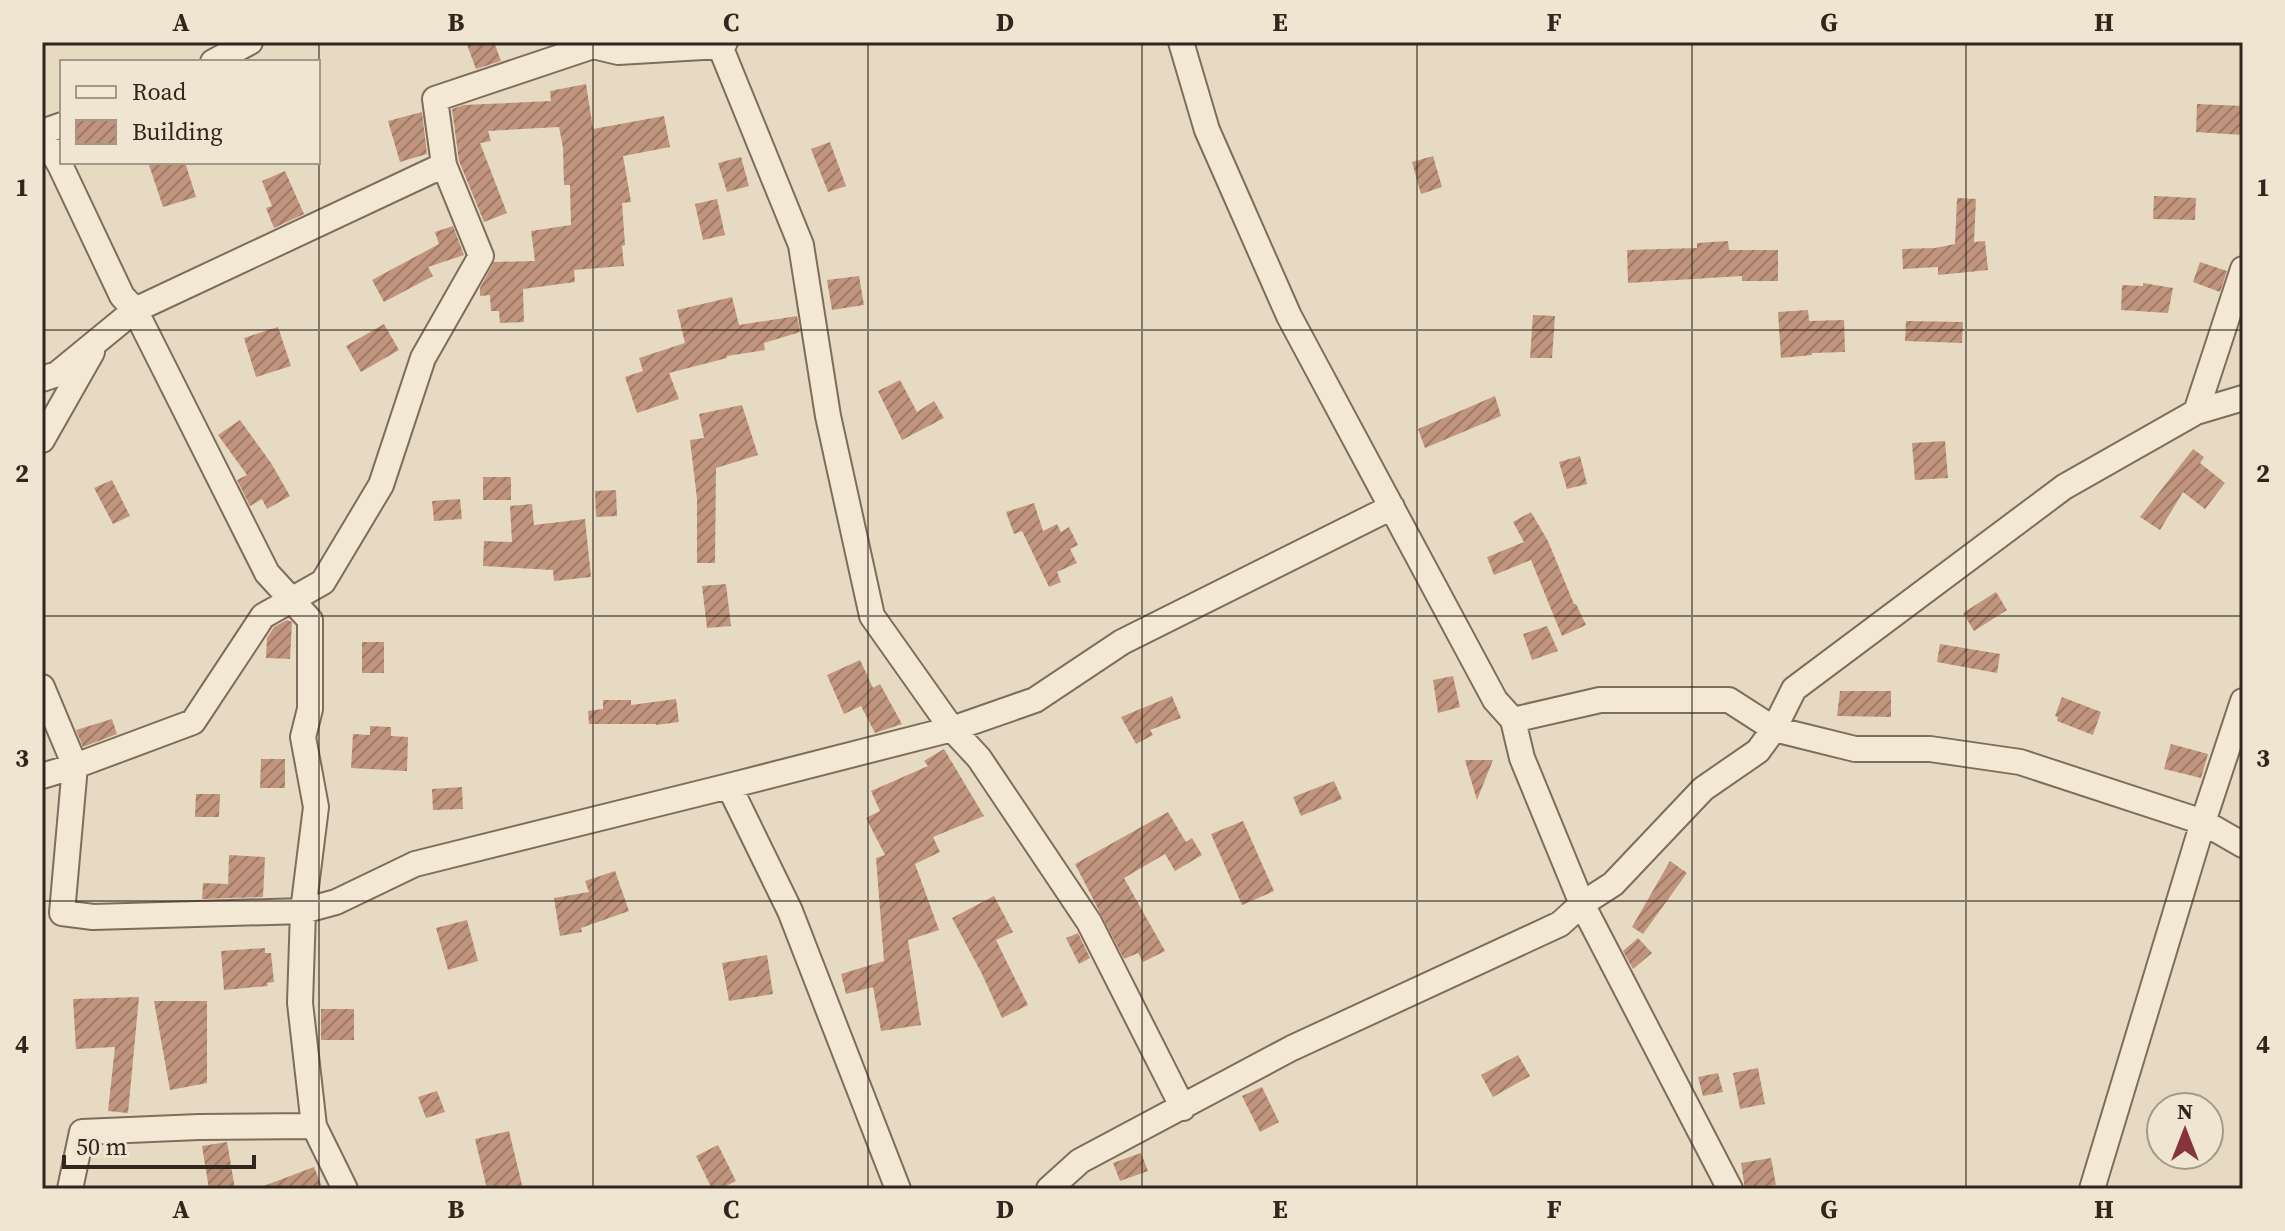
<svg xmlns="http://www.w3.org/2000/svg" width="2285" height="1231" viewBox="0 0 2285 1231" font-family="'Source Serif 4',serif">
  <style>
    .building { fill: url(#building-hatch) }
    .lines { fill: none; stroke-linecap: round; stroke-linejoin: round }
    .minor-casing { stroke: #7f6c5c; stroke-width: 28 }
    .minor { stroke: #f3e8d4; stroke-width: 24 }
    .grid { fill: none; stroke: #31261e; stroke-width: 2; stroke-opacity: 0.55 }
    .neatline { fill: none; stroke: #31261e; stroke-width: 3 }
    .grid-label { font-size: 26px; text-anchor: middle; font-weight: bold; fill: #31261e }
  </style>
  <defs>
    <pattern id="building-hatch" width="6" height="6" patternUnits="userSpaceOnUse" patternTransform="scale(2)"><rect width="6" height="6" fill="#c1957d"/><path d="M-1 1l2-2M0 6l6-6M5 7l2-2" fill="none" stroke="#9d7966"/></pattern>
  </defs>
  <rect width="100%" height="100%" fill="#e7dac2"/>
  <path class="building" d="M466,42H494L501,61L476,69Z
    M586,84L593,129L664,116L670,147L623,156L631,202L622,203L625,245L622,246L624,266L574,270L575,282L523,289L524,322L500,323L499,311H491L490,295L480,296V288L494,262L535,261L531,231L571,225L570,185H564L563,148L559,127L488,131L491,141L480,143L507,213L484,222L459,161L452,109L464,105L551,101L550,91Z
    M2197,104L2243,106V135L2196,132Z
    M422,112L427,154L400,162L388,121Z
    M830,142L846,186L828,192L811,149Z
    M1433,156L1442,187L1421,194L1412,162Z
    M741,157L749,186L727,192L718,163Z
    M148,162H185L196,197L163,207Z
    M285,171L304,214L274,228L266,208L272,206L262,181Z
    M2154,196L2196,198L2195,220L2153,219Z
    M1957,198L1976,199L1974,242L1985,241L1988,270L1938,275V267L1903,269L1902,249L1935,248L1955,244Z
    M717,199L725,235L703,240L695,204Z
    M453,226L464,255L428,267L433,276L384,302L372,280L439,244L435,232Z
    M1728,241L1729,250H1778V281H1742V276L1628,283L1627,250L1697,248V243Z
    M2200,262L2227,271L2220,292L2193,282Z
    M859,276L864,305L832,310L827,280Z
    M2143,283L2173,288L2168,313L2121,310L2122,285L2143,286Z
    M732,297L739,325L797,316L800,332L764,343L765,350L727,356V358L669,373L679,399L637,413L625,377L643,371L639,358L685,343L677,310Z
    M1808,310L1809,321L1844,320L1845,352L1812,353V355L1781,358L1778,312Z
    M1533,315L1555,316L1552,358H1530Z
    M1906,321L1963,322L1962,343L1905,341Z
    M384,324L399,350L361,372L346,346Z
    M278,327L291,366L256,377L244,338Z
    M900,380L917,412L934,401L944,418L902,440L878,391Z
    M1495,396L1501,416L1425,448L1418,429Z
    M742,405L758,455L716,468L715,563H697V499L690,440L704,438L699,414Z
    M240,420L271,463L290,496L267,509L262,499L250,506L237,480L247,475L218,435Z
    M1945,441L1948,478L1915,480L1912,443Z
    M2193,449L2204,457L2200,463L2225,483L2205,509L2183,492L2160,530L2140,517Z
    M1580,456L1587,484L1567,489L1559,462Z
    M483,477H511V500H483Z
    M112,480L130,516L113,524L94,488Z
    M616,490L617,516L596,517L595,491Z
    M460,499L462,519L434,521L432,501Z
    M1034,503L1043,531L1057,524L1061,532L1069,527L1078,545L1070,549L1077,563L1057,572L1061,582L1049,587L1022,531L1014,534L1006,512Z
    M532,504L534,525L585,519L591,577L554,581L553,570L483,566L484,541L512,542L510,506Z
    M1531,512L1548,541L1574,604H1576L1586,625L1562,636L1531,560L1494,575L1487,557L1524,542L1513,522Z
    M726,584L731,626L707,628L702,586Z
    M1996,592L2007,610L1974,631L1963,613Z
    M287,620L292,622L290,659L266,658L267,638L274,627Z
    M1547,626L1558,651L1532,660L1523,634Z
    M362,642H384V673H362Z
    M1940,644L2000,654L1997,673L1937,662Z
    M860,660L873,688L880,684L902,724L875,733L861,706L844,714L827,675Z
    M1453,676L1460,707L1438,713L1433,680Z
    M1840,691H1891V717L1837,716Z
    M1172,696L1181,718L1150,730L1153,735L1136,744L1121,717Z
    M2062,697L2101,712L2093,735L2057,721L2058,717L2055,716Z
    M676,699L679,722L656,725V724H589L588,711L603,709V700H631V705Z
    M112,719L117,734L83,747L76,730Z
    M370,726L391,727V736L408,737L407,771L351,768L353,734L370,735Z
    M2171,744L2208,754L2201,778L2164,769Z
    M944,749L984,816L933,837L940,852L915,864L939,930L908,940L921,1025L881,1031L873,987L846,994L841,974L884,961L876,858L885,855L866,818L880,811L871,791L928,766L924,761Z
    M261,759H285V788H260Z
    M1465,760H1493L1477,800Z
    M1334,781L1342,799L1301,816L1293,797Z
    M462,787L463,809L433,810L432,789Z
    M196,794H220L219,817H195Z
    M1168,812L1186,842L1192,838L1202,855L1175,871L1165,854L1124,878L1165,951L1143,962L1138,953L1124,959L1075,864Z
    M1243,821L1274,891L1242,905L1211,834Z
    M229,855L265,857L263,897L202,899L203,883L228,884Z
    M1670,861L1687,873L1643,934L1632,927Z
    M615,871L629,911L581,928L582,932L560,936L554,898L589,892L585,881Z
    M994,896L1013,932L996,940L1028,1005L1002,1018L982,974L952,918Z
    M467,920L478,961L448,970L436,928Z
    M1078,933L1090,958L1079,964L1066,938Z
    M1638,938L1652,953L1633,969L1623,951Z
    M265,948V953H271L274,982L267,983L268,986L224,990L221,951Z
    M767,955L773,994L729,1001L722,963Z
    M139,997L128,1113L108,1111L115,1047L76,1049L73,999Z
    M154,1001H207V1083L170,1090Z
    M321,1009H354V1040H321Z
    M1518,1055L1530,1076L1493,1097L1481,1075Z
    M1758,1068L1765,1104L1740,1109L1733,1073Z
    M1718,1073L1723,1092L1703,1096L1698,1077Z
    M1262,1087L1279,1122L1260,1132L1242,1096Z
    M437,1091L445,1112L426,1118L418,1097Z
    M509,1131L523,1189H487L475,1139Z
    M227,1142L235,1189H209L202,1146Z
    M718,1145L736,1181L720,1189H712L696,1156Z
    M1141,1153L1148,1171L1120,1181L1113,1163Z
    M1771,1158L1776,1185L1745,1189L1741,1163Z
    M314,1167L323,1189H261V1187Z"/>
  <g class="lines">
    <g class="minor-casing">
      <path id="minor" d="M1181,42L1207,130L1289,316L1495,700L1513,720L1522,758L1582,904L1730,1189
        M720,46L801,245L828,416L872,616L952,729L979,758L1089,922L1183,1108
        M213,62L250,42
        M42,132L62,125
        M42,136L60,165L122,296L135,310L267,573L310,620V709L303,737L316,807L303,911L300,1003L314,1126L345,1189
        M42,379L57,374L135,310L444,165
        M2196,412L2243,269
        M42,440L92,352
        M42,687L75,766L62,913L93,917L303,911L336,902L415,864L729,786L952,729L1035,700L1122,642L1392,507
        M1513,720L1600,700H1729L1774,729L1855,749H1930L2020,762L2203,822L2243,845
        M42,776L75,766L193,722L263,616L323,582L381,485L423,358L481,256L444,165L435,99L593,46L618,52L720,46L725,42
        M729,786L790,911L898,1189
        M70,1189L82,1132L199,1127L314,1126
        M1049,1189L1080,1161L1292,1048L1560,924L1582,904L1613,884L1703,789L1758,751L1774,729L1794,689L2064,487L2196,412L2243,398
        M2092,1189L2203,822L2243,701"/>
    </g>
    <use href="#minor" class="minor"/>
  </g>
  <path class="grid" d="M319,42V1189M593,42V1189M868,42V1189M1142,42V1189M1417,42V1189M1692,42V1189M1966,42V1189M42,330H2243M42,616H2243M42,901H2243"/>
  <rect width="2285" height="1231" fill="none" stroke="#f0e5d0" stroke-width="88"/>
  <rect x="60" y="60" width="260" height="104" fill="#f0e5d0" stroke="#a49989" stroke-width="2"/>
  <rect x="76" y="86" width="40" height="12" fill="#f3e8d4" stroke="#a49989" stroke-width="2"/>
  <text x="132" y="100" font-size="24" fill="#31261e">Road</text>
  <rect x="76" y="120" width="40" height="24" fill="url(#building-hatch)" stroke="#a49989" stroke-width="2"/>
  <text x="132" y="140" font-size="24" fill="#31261e">Building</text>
  <g transform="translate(2185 1131)"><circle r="38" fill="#f0e5d0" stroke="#a49989" stroke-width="2"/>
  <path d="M0-6L14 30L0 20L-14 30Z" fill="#863339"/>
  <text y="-12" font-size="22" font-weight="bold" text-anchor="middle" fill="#31261e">N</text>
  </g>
  <path d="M64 1155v12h190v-12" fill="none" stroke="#31261e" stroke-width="4"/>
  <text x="76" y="1155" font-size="24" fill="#31261e" stroke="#f0e5d0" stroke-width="6" paint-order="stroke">50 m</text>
  <rect x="44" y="44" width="2197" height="1143" class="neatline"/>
  <g class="grid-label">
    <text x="181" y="31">A</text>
    <text x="456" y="31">B</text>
    <text x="731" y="31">C</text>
    <text x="1005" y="31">D</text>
    <text x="1280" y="31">E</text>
    <text x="1554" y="31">F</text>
    <text x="1829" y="31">G</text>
    <text x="2104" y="31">H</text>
    <text x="22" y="196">1</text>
    <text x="2263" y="196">1</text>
    <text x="22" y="482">2</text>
    <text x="2263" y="482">2</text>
    <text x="22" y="767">3</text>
    <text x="2263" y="767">3</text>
    <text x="22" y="1053">4</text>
    <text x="2263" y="1053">4</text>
    <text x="181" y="1218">A</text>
    <text x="456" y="1218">B</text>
    <text x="731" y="1218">C</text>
    <text x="1005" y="1218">D</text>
    <text x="1280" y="1218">E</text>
    <text x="1554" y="1218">F</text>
    <text x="1829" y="1218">G</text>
    <text x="2104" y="1218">H</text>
  </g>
</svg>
